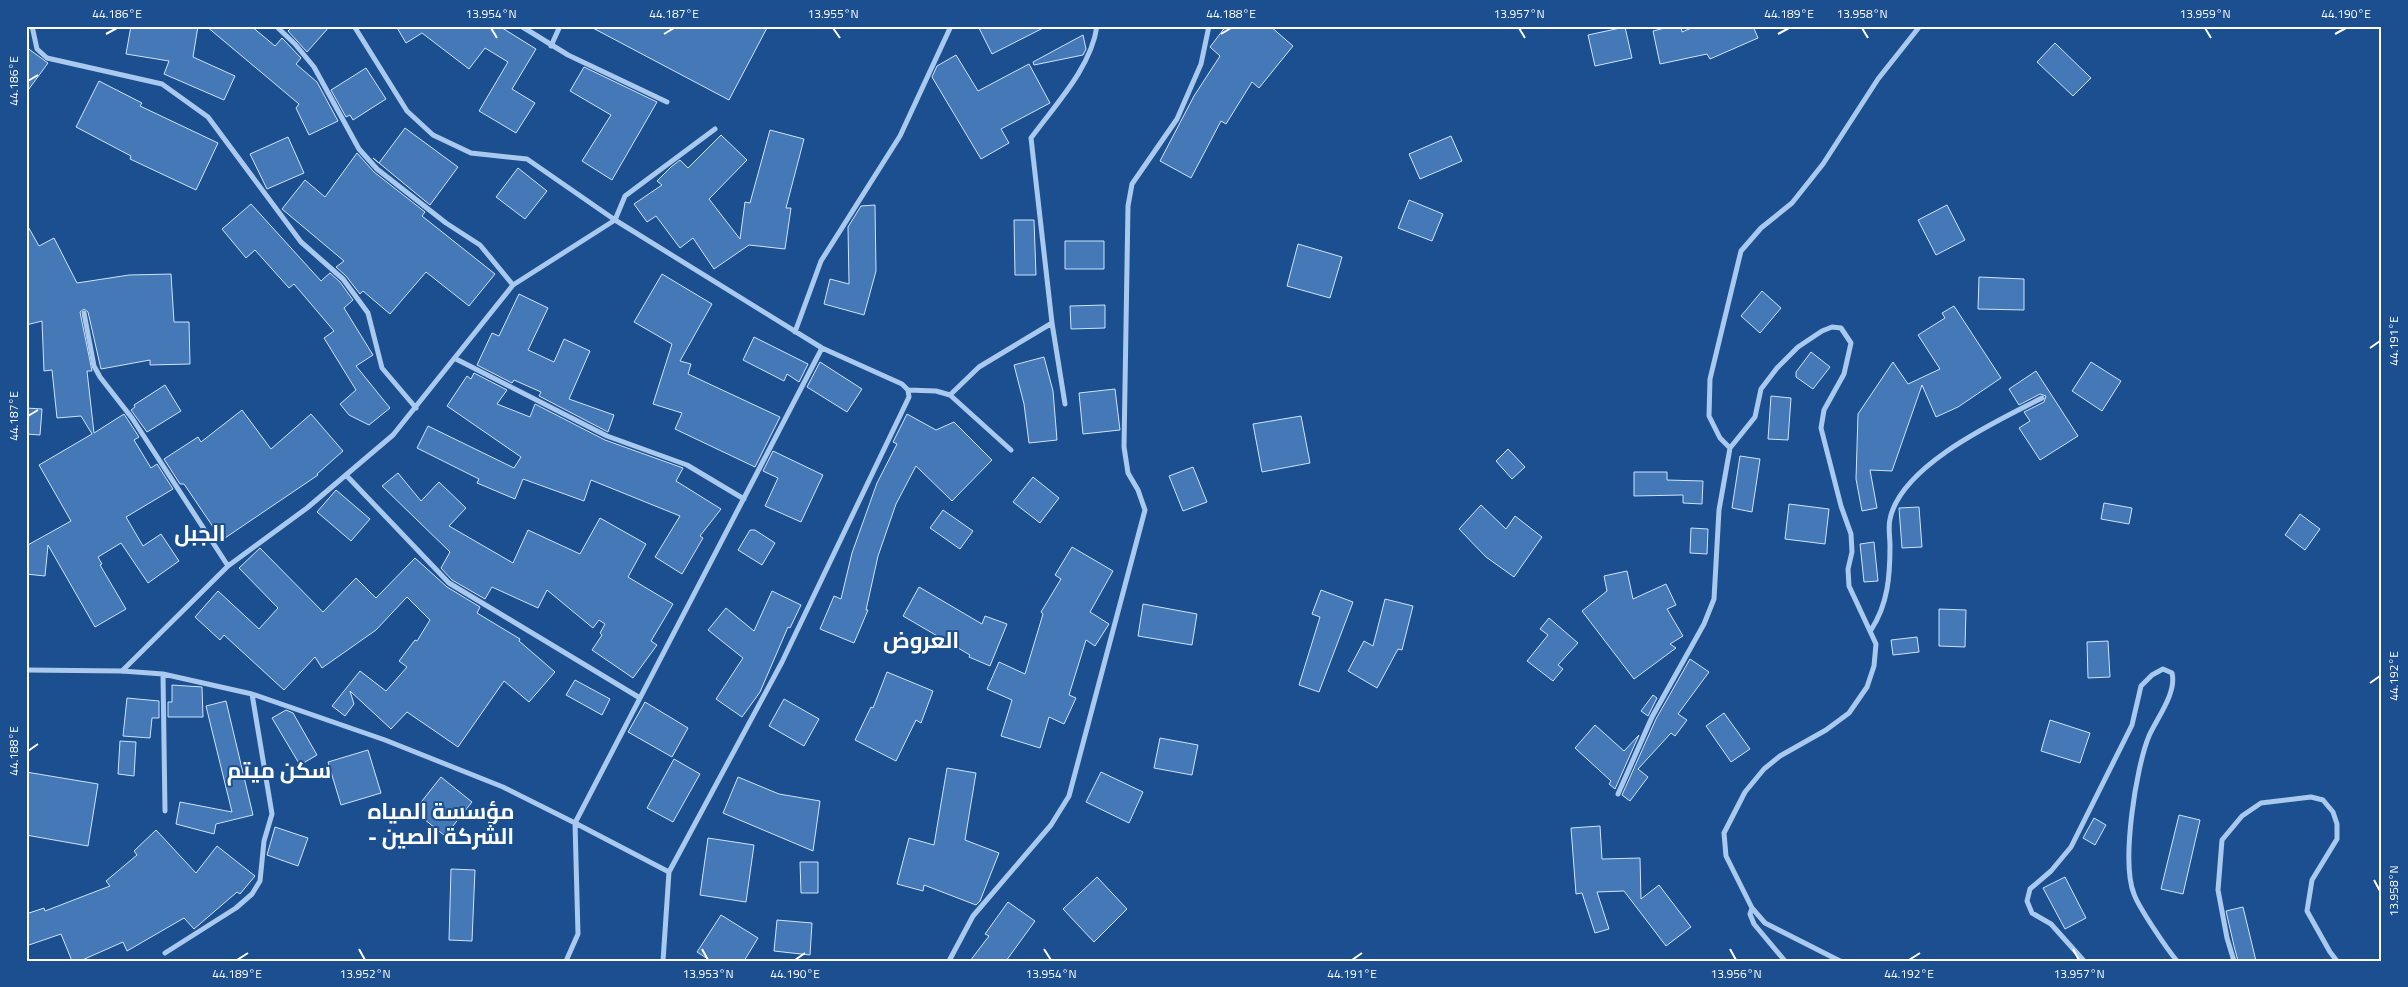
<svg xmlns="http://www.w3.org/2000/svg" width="2408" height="987" viewBox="0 0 2408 987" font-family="'Titillium Web',Cairo,sans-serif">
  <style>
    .building { fill: #4478b7; stroke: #cfe3fa }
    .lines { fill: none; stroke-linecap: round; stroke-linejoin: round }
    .minor { stroke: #a9c9ee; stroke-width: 5 }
    .ticks { fill: none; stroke: #fff; stroke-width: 2 }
    .labels { text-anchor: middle; stroke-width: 4; stroke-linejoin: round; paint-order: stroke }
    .district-label { font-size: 22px; font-weight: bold; fill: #fff; stroke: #1b4f8f }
    .neatline { fill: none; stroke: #fff; stroke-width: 2 }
    .ticks-label { font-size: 12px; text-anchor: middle; fill: #fff }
  </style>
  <rect width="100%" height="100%" fill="#1b4f8f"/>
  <path class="building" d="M131,26H198L193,57L235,76L224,100L164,74L169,61L126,54Z
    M206,26H251L275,46L282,38L301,58L296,64L317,82L338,121L309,135L296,108L299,104Z
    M293,26H330L307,52L288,31Z
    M396,26H499L536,49L512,89L535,103L516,133L479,111L508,62L485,48L469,69L422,33L406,43Z
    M589,26H768L729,100Z
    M978,26H1047L992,54Z
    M1226,26H1270L1293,46L1259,88L1252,82L1226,124L1221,121L1191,178L1160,161L1194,96L1220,56L1210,47Z
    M1673,26H1681L1682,32L1696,26H1753L1758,38L1710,59L1707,54L1660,64L1653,31Z
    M1625,27L1632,58L1595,66L1588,35Z
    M1083,35L1086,49L1083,55L1034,65L1033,62Z
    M2055,43L2091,78L2073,96L2037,62Z
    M26,47L48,63L26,93Z
    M956,55L978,91L1029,64L1050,103L1001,129L1009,143L981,159L932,77L937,66Z
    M584,67L657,102L612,180L582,161L611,115L570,91Z
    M366,68L386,99L353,120L350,115L346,117L331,90Z
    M99,81L142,103L140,106L218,143L196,190L130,159L131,156L76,127Z
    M405,128L458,167L430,205L373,158L379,163Z
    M770,130L804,139L786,208H791L785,249L749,245L714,269L693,238L680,248L656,216L647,222L634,204L662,185L657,181L671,167L680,160L688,168L721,135L747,160L709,199L740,239L745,202L750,203Z
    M1451,136L1462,161L1420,179L1409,154Z
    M288,137L304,173L267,189L250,154Z
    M357,153L374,172L425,212L422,216L495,274L469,306L426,272L390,314L363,291L360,294L346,276L336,267L344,261L282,209L305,180L325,197Z
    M518,168L547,191L525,219L496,197Z
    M1409,200L1443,214L1432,241L1398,228Z
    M251,204L321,281L330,273L340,282L353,300L344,308L373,355L356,366L390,408L369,425L349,415L340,404L356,390L324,338L334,331L294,284L289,288L255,250L246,258L222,229Z
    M875,205L876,271L864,315L824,304L830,279L849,284L848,227L861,206Z
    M1947,205L1965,240L1936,255L1918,220Z
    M1014,220H1034L1036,275H1015Z
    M26,223L39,246L54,238L77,283L129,275L171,274L174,322H189L190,364L150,365V360L101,369L88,312L84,309L80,312L92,371H87L94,433L124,414L139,437L134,440L151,468L157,464L173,489L126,517L143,546L161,534L179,561L148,583L121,543L98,557L102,564L100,565L126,609L95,627L48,545L45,576L26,574V546L71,521L39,465L92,434L81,416L57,418L52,370L44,371L42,321L26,325Z
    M1065,241H1104V269H1065Z
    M1298,244L1342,257L1330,298L1287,286Z
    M662,274L712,304L680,361L691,364L688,374L780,417L755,467L675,429L682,413L653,404L672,344L634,322Z
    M1979,277L2024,279V310L1978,309Z
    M1762,291L1781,308L1760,333L1741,316Z
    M519,294L548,308L528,350L554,362L564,339L590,351L569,399L614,415L608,432L539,396L541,392L514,380L512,383L477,365L492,333L499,336Z
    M1105,305V328L1071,329L1070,306Z
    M1954,306L2001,378L1958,407L1936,417L1922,385L1892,471L1870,470L1877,508L1862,511L1856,479L1858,414L1893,362L1908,384L1940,369L1918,335L1945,318L1942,313Z
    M754,337L808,364L799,382L787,374L784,381L743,360Z
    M1811,352L1830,367L1813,389L1796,377V372Z
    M1044,357L1053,391L1057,440L1029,443L1024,404L1014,365Z
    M820,362L862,389L847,412L807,387Z
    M2091,362L2121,381L2102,411L2072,391Z
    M2036,371L2078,436L2040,460L2019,428L2030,421L2024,412L2044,402L2046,396L2040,394L2019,405L2009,389Z
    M474,373L507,390L497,404L530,417L535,404L605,440L683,468L676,481L721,509L700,536L703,538L682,574L655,557L680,516L591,480L584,501L523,479L515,499L477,483L479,479L417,448L428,426L514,468L521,457L447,406L467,376L471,379Z
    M165,385L181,411L147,432L131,410L135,407L134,405Z
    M1115,389L1120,430L1083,434L1079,393Z
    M1771,396L1791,398L1788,440L1768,439Z
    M26,408L42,409L40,435L26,434Z
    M242,410L271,449L311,414L343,451L317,474L318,475L222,540L184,484H180L164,459L198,437L201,442Z
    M907,414L936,430L954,422L992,460L952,501L916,466L896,504L878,556L866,610H868L854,643L820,629L834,596L841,599L852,553L877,483L897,444L893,442Z
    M1301,416L1310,463L1262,472L1253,424Z
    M1508,449L1525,467L1512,479L1496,461Z
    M773,451L823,475L801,522L765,506L778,478L763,471Z
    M1740,456L1760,459L1752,512L1732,508Z
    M1193,467L1207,502L1183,511L1169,476Z
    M1634,472H1667V480L1703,481L1702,504L1683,503V495L1634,496Z
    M398,473L421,501L439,482L466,508L449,526L513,563L528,530L580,554L600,518L646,544L628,577L673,604L651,641L657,645L633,678L592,650L602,635L600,633L605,624L599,620L593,628L547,590L538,608L492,587L485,599L452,580L441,568L450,552L382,486Z
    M1033,477L1059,498L1040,523L1013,502Z
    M336,490L370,519L351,541L317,512Z
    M2104,503L2132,508L2129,524L2101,519Z
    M1789,504L1829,509L1825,544L1785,539Z
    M1481,505L1506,529L1515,516L1542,537L1514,577L1486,557L1459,529Z
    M1919,507L1922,547L1902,548L1899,508Z
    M943,510L973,531L960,549L930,528Z
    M2300,514L2320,529L2305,550L2285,535Z
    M1691,528L1708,529L1707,554L1690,553Z
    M750,530H755L775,543L762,565L738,550Z
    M1874,542L1878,581L1864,582L1860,544Z
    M1072,547L1113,571L1090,612L1109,624L1095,646L1086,640L1069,695L1076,698L1064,724L1049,717L1040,748L1001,736L1012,700L987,689L999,662L1025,674L1043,614L1041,612L1061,579L1055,575Z
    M260,548L323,612L356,578L376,598L415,558L447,587L480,607L477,613L520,639L519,641L555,672L529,702L504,681L458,747L407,712L391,729L350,691L354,704L345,716L332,706L360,671L386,691L407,667L399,661L415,640L417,641L430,620L407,597L376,630L322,668L315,657L284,690L224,635L220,640L195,617L218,591L259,629L278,608L239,568Z
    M1627,571L1633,599L1666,584L1676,605L1667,609L1683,636L1670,644L1676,648L1634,679L1582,611L1607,591L1604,576Z
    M919,587L982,624L985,616L1007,624L990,666L969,657L970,655L903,616Z
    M1321,590L1353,602L1319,692L1299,685L1320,617L1312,614Z
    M772,591L801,605L790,628L788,627L760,692L742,717L716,699L743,658L708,630L726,608L754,631Z
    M1385,599L1413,606L1402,650L1398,649L1377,688L1348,671L1364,641L1373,646Z
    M1143,604L1197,614L1192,645L1138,636Z
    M1939,609L1966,610L1965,647L1939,646Z
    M1549,618L1578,643L1558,665L1563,669L1553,681L1527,661L1548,635L1540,629Z
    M1917,637L1919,652L1893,655L1891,640Z
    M2108,641L2110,677L2088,678L2087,642Z
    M1690,659L1709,672L1678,714L1687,720L1675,736L1671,733L1638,769L1648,777L1630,801L1622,795L1656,719Z
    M887,672L933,691L921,723L916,720L896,761L855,740L871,707L873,708Z
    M575,680L610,699L602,715L566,695Z
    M172,685L202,687L203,717H168V702H172Z
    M1653,695L1657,698L1648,716L1641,711Z
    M127,698L159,701V718H152L150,738L123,736Z
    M784,699L819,719L804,746L769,726Z
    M226,701L253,815L216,824L214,834L176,824L180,802L232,812L206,706Z
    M645,702L688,728L672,757L628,732Z
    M286,710L293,713L317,755L300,765L272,718Z
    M1724,713L1750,749L1731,762L1706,726Z
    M2050,720L2090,733L2080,763L2041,751Z
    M1595,725L1624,751L1639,735L1615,789L1609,784L1611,781L1575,748Z
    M1160,738L1198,745L1192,775L1154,768Z
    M120,741L136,742L134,776L118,774Z
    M368,750L381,793L341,805L328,762Z
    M674,759L700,774L673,822L647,808Z
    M947,768L976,773L965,840L999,853L980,901L976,905L924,885L923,891L897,884L909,838L934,845Z
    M26,772L98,784L88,846L26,835Z
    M1101,772L1143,792L1129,823L1086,802Z
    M441,777L472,802L445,836L414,811Z
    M738,777L779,794L820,801L813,851L723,813Z
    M2179,815L2200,820L2183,894L2161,889Z
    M2094,818L2106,825L2095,845L2083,838Z
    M1600,826L1602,859L1640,858L1641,899L1659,885L1691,927L1666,946L1624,891L1597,892L1609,929L1595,933L1582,893L1576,894L1571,828Z
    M275,827L308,838L298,866L267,855Z
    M156,830L196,873L217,846L255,876L240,894L237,892L194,929L184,918L127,951L123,942L80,961H72L61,934L26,946V914L44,908L45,911L110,886L106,881L137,855L134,851Z
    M708,838L754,845L746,902L700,895Z
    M800,862H818V893H801Z
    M451,869L475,870L472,941L449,940Z
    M1097,877L1127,909L1094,942L1063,909Z
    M2065,877L2086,918L2065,929L2043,888Z
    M1008,902L1035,921L1006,961H970L989,936L985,934Z
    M2243,907L2256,961H2238L2234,946L2226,911Z
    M721,915L758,938L744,961H711L697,952Z
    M777,920L812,923L810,955L774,951Z"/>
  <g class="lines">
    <path class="minor" d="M32,26L37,49L47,58L162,84L208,117L301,242L343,279L368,313L382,368L416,408
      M276,26L295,44L314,67L359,149L377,169L446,223L480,245L513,285
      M354,26L407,111L433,135L471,153L527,159L615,220L822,348L902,384L908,390L936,391L950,395L1011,450
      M521,26L568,55L667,102
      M551,46L560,26
      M84,313L94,366L100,377L132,418L228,566
      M795,332L821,261L900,136L951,26
      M456,359L607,436L687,465L744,499
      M950,395L979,367L1052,323
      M1065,404L1052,323L1031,138C1055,105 1091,68 1097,26
      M1730,448L1720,438L1709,416L1710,379L1741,251L1761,228L1792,203L1823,164L1878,79L1920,26
      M346,475L449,583L640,698
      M1871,630C1888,604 1890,576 1890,546C1890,537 1888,527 1890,519C1901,465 1997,421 2042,398
      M26,670L122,671L163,674L252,694L385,740L503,787L575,823L578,934L566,961
      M122,671L228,566L307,508L393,435L513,285L615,220L625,196L715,129
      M163,674L165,811
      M1618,794L1652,717L1704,624L1714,599L1719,510L1730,448L1755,417L1761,389L1777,368L1798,347L1822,331L1832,327L1841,328L1851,343L1844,374L1824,410L1821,428L1841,506L1851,534L1852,552L1848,569L1849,586L1876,644L1874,666L1867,687L1849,713L1826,730L1780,756L1764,769L1745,792L1724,833L1726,856L1752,908L1765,923L1840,961
      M669,872L575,823L822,348
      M1752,908L1750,914L1754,924L1785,961
      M165,953L236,908L252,894L260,881L264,841L272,814L252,694
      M663,961L669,872L782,662L909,397L908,390
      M949,961L973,916L1051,825L1069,796L1145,510L1138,490L1128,473L1124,447L1128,206L1132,184L1177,119L1201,64L1209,26
      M2084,961L2051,924L2032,913L2027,901L2030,889L2051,871L2071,847L2132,725L2141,686L2152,675L2163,669L2172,673C2177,693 2157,718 2149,736C2136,767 2121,862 2134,894C2139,908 2167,949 2177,961
      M2234,961L2227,938L2218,890L2222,840L2242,816L2261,803L2311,797L2323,800L2333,812L2337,824V839L2312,880L2307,911L2330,952L2337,961"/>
  </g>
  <path class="ticks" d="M491,28L497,38M833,28L840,38M1519,28L1525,38M1862,28L1868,38M2205,28L2211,38M106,34L117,28M664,34L674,28M1221,34L1231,28M1778,34L1789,28M2335,34L2346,28M28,81L38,75M2370,348L2380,341M28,416L38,410M2370,683L2380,676M28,751L38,744M2374,880L2380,891M359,949L365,960M702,949L708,960M1044,949L1051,960M1730,949L1736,960M2073,949L2079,960M237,960L248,953M795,960L805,953M1352,960L1362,953M1909,960L1920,953"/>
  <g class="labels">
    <g class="district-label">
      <text x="200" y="541">الجبل</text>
      <text x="921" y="648">العروض</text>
      <text x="279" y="778">سكن ميتم</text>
      <text x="441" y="819">مؤسسة المياه<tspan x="441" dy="25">- الشركة الصين</tspan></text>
    </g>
  </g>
  <rect width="2408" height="987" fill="none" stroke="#1b4f8f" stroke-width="55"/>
  <rect x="28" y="28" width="2352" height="932" class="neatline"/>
  <g class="ticks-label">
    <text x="117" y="18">44.186°E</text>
    <text x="491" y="18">13.954°N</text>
    <text x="674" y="18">44.187°E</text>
    <text x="833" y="18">13.955°N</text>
    <text x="1231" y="18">44.188°E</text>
    <text x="1519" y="18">13.957°N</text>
    <text x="1789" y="18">44.189°E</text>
    <text x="1862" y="18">13.958°N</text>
    <text x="2205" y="18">13.959°N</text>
    <text x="2346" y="18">44.190°E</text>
    <text transform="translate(14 81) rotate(-90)" y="4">44.186°E</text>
    <text transform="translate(2394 341) rotate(-90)" y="4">44.191°E</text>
    <text transform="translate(14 416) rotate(-90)" y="4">44.187°E</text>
    <text transform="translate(2394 676) rotate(-90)" y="4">44.192°E</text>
    <text transform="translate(14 751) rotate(-90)" y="4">44.188°E</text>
    <text transform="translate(2394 891) rotate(-90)" y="4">13.958°N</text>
    <text x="237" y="978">44.189°E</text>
    <text x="365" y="978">13.952°N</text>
    <text x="708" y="978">13.953°N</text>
    <text x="795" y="978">44.190°E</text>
    <text x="1051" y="978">13.954°N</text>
    <text x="1352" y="978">44.191°E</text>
    <text x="1736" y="978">13.956°N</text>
    <text x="1909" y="978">44.192°E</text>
    <text x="2079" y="978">13.957°N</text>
  </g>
</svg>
